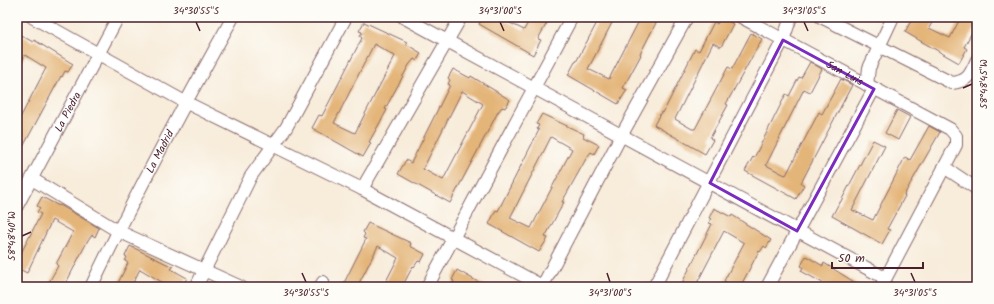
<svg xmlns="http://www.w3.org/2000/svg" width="994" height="304" viewBox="0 0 994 304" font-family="Kalam,sans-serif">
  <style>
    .building { fill: #e4b579; fill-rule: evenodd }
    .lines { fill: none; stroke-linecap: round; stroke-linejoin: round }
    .street-casing { stroke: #876768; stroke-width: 14 }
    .street { stroke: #fff; stroke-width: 12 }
    .marked { fill: none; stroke: #7b2cbf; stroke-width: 3; stroke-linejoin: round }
    .ticks { fill: none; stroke: #4a1f2b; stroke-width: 1.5 }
    .labels { text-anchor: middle; stroke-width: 3; stroke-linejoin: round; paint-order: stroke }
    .street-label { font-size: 11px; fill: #4a1f2b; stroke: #fdfcf7 }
    .neatline { fill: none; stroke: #4a1f2b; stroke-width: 1.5 }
    .ticks-label { font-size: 10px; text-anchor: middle; fill: #4a1f2b }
  </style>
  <rect width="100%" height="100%" fill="#fdfcf7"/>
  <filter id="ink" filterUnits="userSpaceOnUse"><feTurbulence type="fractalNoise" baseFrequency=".025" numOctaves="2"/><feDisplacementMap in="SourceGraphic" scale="8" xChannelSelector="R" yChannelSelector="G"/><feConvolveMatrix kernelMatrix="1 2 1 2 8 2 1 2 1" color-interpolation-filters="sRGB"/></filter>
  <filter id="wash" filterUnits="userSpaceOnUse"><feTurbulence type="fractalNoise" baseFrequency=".012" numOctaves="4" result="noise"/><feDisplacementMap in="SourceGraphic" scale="16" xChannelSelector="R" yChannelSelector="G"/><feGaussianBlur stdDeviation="0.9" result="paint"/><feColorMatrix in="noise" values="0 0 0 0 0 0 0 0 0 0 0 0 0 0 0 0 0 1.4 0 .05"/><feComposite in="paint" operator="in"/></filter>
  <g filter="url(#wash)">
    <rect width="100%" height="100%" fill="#f8ecda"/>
    <g id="blocks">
      <path class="building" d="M483,17H498L524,30L531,17H541L548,21L538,39L541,40L533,55L479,24Z
        M600,17H615L588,69L609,79L641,17H659L640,54L641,55L623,88L627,90L618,104L568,75L575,62H576Z
        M721,17L733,24L721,47L713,43L675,119L692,129H695L728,67L732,69L751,33L762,39L726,104L728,105L710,138L713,140L705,154L654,125L661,112L663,113L695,49L699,51L714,22L717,24Z
        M913,17H935L929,28L950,38L961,17H977V23L964,47L967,49L959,63L905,32Z
        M364,22L407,42L406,44L421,53L417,61L414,59L409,65L385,109L387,110L369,142L371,143L363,157L312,128L319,115L322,116L362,38L360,36L362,32L359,31ZM374,44L395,56L355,133L334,123Z
        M17,33L33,42L34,40L73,64L68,72L65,71L62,77L61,76L17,158V124L46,68L25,55L17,72Z
        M810,62L822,69L810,92L804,89L766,165L783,174L786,175L819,112L822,114L841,79L852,85L801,183L804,185L796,199L745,171L753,157L754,158L786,94L789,96L799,77L801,78Z
        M453,69L470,78L471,76L510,100L505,108L502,107L498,112L450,203L398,174L406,160L411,163L450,85L448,84L450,80L448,78ZM462,91L483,104L443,180L423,169Z
        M897,110L910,117L898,140L885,133Z
        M542,114L584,134L583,137L599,145L594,154L591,152L587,157L562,202H564L545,237L548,238L539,252L489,224L496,210L498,211L539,130L537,129L539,125L536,124ZM551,137L572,149L531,228L510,218Z
        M929,126L940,132L904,195L905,196L887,229L890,230L882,244L832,216L839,203H840L873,140L885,146L852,210L873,220L905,157L910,160Z
        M42,197L59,206L60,205L99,228L95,237L92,235L88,240L64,287H54L48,284L58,266L56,264L73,232L52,220L27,273L17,268V253L20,255L41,214L37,212L40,208L37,206Z
        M714,208L731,217L732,215L771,240L766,248L764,246L760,252L759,251L740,287H735L724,281L744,243L724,231L695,287H680L712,224L709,223L711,219L709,218Z
        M368,223L411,243L410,246L425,254L421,262L418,261L414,267L413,266L402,287H383L398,258L378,246L357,287H342L366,239L363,238L365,234L363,232Z
        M130,246L173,267L171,269L187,278L182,287H170L140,269L131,287H116L128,263L125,261L127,257L125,256Z
        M806,256L823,266L824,263L862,287H830L801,271L803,267L801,266Z
        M457,270L487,287H451L454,281L452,280Z"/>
    </g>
  </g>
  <g filter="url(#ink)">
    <use href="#blocks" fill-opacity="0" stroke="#876768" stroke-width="1"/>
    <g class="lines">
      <g class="street-casing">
        <g id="street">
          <path d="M32,17L185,102L362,189L544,287"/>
          <path d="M403,17L885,278"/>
          <path id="s1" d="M741,17L950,129L956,136V145L881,287"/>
          <path d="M821,17L952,83C969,81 970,74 977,60"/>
          <path d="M867,85L869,68L893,17"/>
          <path d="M944,167L977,189"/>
          <path d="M32,179L118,231L241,287"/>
          <path d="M362,189L461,17"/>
          <path id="s2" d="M17,206L118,17"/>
          <path id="s3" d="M91,287C135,195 183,106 233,17"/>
          <path d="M196,287L251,176L286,128L346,17"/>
          <path d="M320,287L323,282"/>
          <path d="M427,287L572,17"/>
          <path d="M542,287L621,136L687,17"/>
          <path d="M654,287L783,40L791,17"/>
          <path d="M767,287L874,89"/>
        </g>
      </g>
      <use href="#street" class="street"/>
    </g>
  </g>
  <path class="marked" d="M783,40L874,89L797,231L710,183Z"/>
  <path class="ticks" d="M196,22L200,31M500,22L504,31M804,22L808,31M963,88L972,84M22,236L31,232M302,273L306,282M607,273L610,282M911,273L915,282"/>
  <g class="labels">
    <g class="street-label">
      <text dy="4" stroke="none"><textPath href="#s1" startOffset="118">San Luis</textPath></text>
      <text dy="4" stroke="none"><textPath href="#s2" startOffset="107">La Piedra</textPath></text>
      <text dy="4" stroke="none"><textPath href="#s3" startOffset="152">La Madrid</textPath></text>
    </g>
  </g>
  <rect width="994" height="304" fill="none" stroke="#fdfcf7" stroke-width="44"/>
  <path d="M832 262v6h91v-6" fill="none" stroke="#4a1f2b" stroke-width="2"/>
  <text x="838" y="262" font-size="12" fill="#4a1f2b" stroke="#fdfcf7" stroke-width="3" paint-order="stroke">50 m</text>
  <rect x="22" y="22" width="950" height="260" class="neatline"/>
  <g class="ticks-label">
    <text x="196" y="14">34°30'55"S</text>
    <text x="500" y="14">34°31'00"S</text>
    <text x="804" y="14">34°31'05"S</text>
    <text transform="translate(983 84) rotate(-90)" y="4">58°48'45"W</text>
    <text transform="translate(11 236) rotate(-90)" y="4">58°48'40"W</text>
    <text x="306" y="296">34°30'55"S</text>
    <text x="610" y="296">34°31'00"S</text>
    <text x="915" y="296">34°31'05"S</text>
  </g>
</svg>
